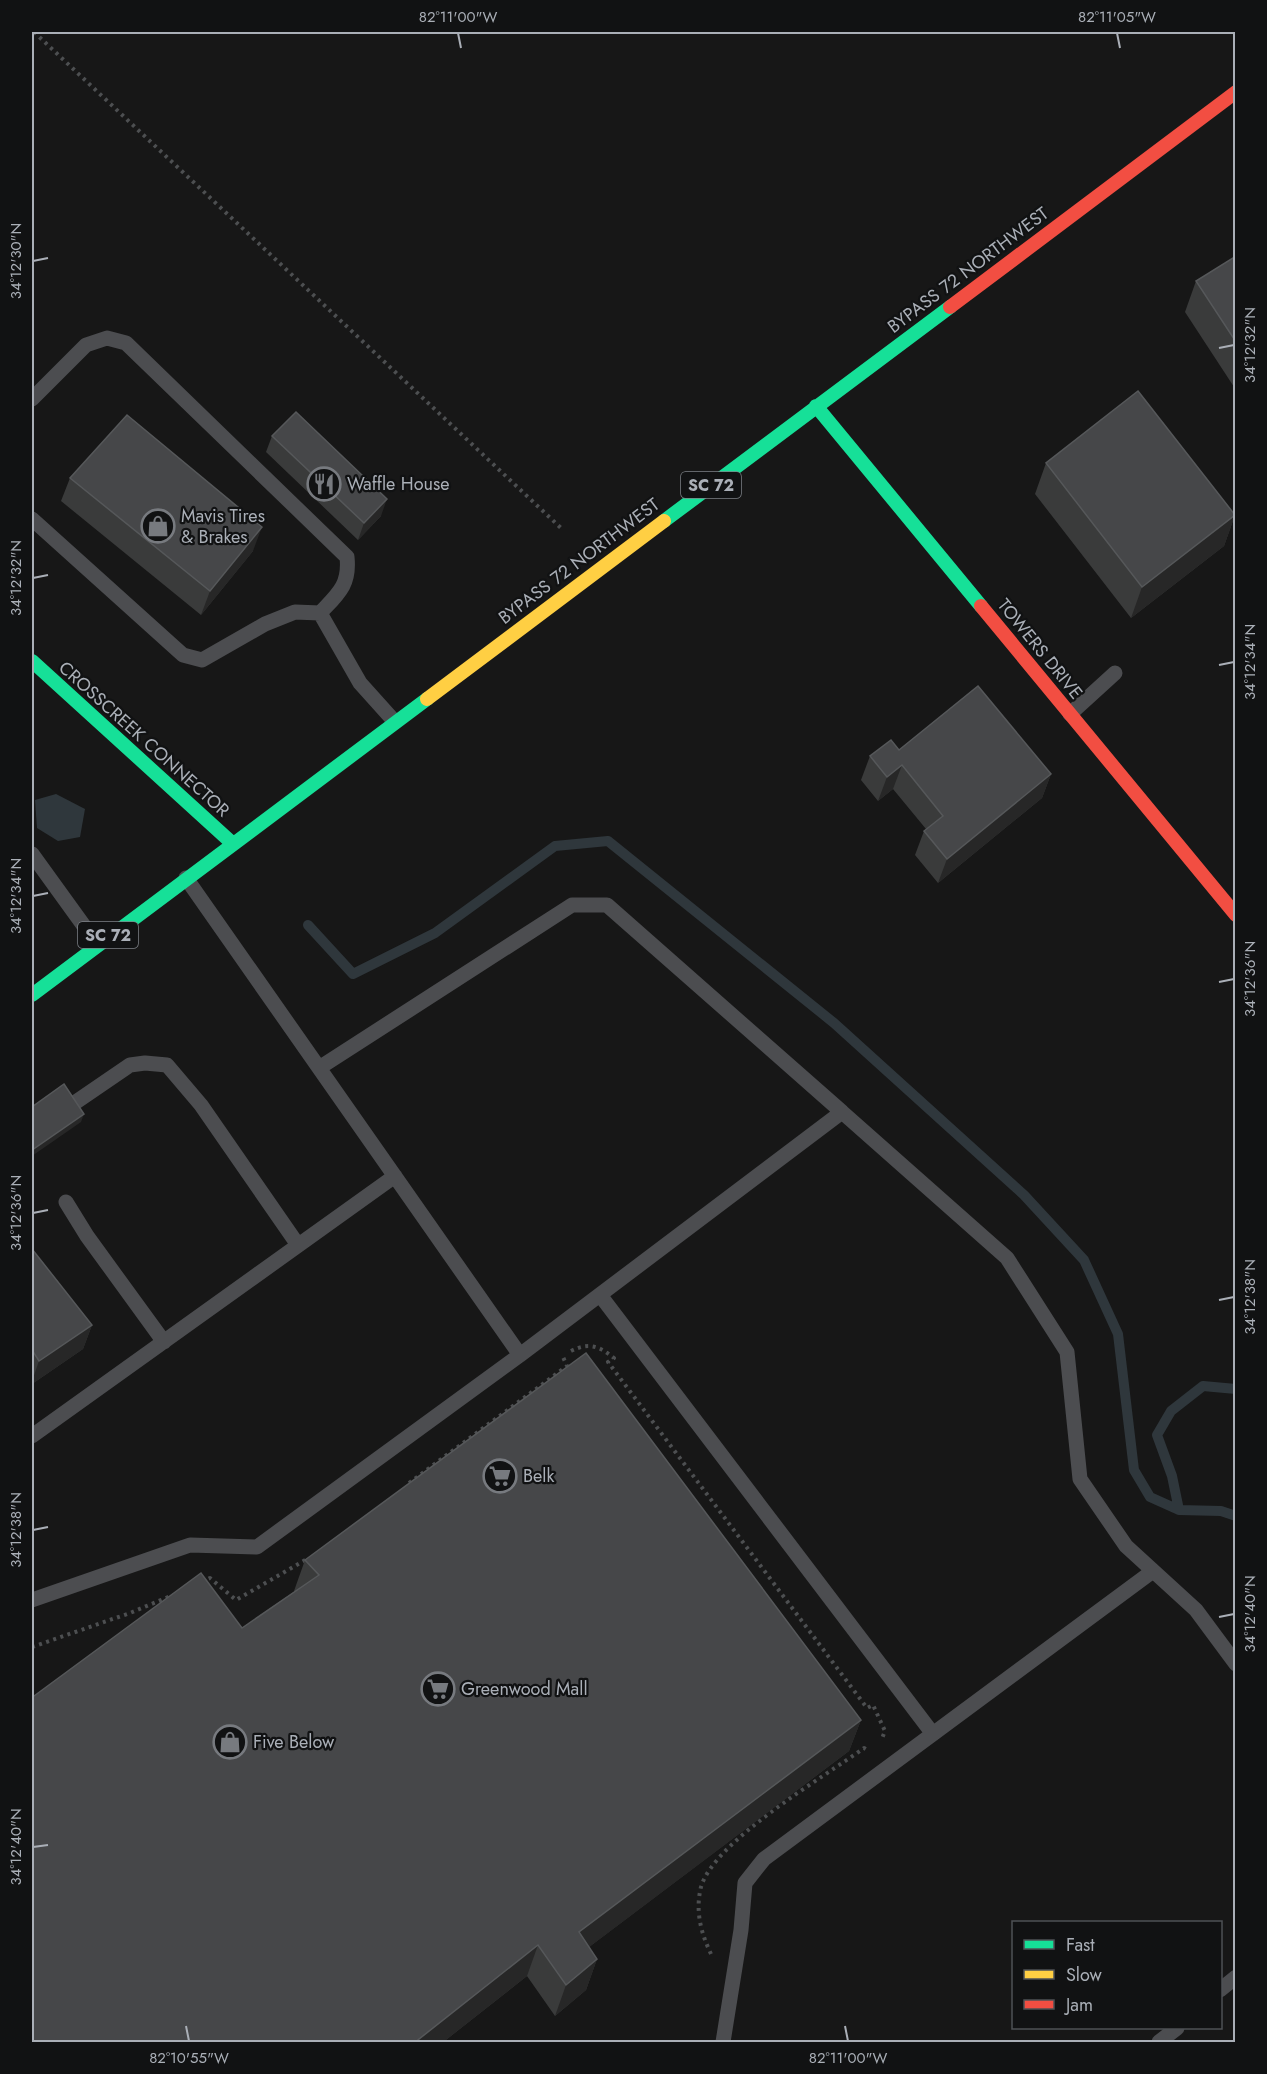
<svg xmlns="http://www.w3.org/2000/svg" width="1267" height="2074" viewBox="0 0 1267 2074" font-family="Jost,sans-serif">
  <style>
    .water { fill: #2f373c }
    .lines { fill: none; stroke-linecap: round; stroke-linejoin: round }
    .stream { stroke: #2f373c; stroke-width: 10 }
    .path { stroke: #4d4f51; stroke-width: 4; stroke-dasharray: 3 4.5; stroke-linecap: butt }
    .lane { stroke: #4c4d50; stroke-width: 15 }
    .fast { stroke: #16e098; stroke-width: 14 }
    .slow { stroke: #ffcf43; stroke-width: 14 }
    .jam { stroke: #f24e42; stroke-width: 14 }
    .wall { fill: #3a3b3b }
    .shaded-wall { fill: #272727 }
    .building { fill: #464749; stroke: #56585a; stroke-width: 1.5 }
    .ticks { fill: none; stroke: #aaafb7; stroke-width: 2 }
    .labels { text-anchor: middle; stroke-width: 4.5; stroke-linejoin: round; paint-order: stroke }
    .shield { fill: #111213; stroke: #7c8086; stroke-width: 1.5 }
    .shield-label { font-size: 16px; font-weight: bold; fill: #aaafb7 }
    .street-label { font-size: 18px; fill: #aaafb7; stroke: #111213 }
    .poi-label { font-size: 18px; fill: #aaafb7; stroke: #111213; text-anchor: start }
    .neatline { fill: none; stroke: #aaafb7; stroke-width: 2 }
    .ticks-label { font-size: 15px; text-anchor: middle; fill: #aaafb7 }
  </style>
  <rect width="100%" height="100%" fill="#171717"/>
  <path class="water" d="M56,794L85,809L80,837L58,841L37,828L35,800Z"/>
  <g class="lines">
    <path class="stream" d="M308,925L353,974L435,933L555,846L608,841L834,1023L1024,1195L1084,1260L1118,1334L1134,1470L1150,1497L1179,1510L1221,1511L1236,1516
      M1179,1510L1172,1476L1157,1435L1171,1411L1203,1386L1236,1389"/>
    <path class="path" d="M34,32L562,529
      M571,1351C589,1342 599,1346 614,1358L608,1362L867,1708L873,1705L885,1731L881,1741
      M409,1483L567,1366L563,1357L565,1355
      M202,1582L210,1578L236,1600L307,1559
      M32,1647L130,1613L173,1595
      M711,1954C701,1933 695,1911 701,1887C714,1841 824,1777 864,1748L869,1751"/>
    <path class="lane" d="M32,399L86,345L107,338L126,343L347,557C350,585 338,594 320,613L360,683L395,722
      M32,519L183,655L202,660L265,624L295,612L320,613
      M1070,714L1115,673
      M32,854L97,944
      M186,878L520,1355L842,1112L1007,1258L1067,1352L1080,1479L1126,1546L1196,1610L1236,1664
      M319,1068L572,905H607L842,1112
      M32,1132L130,1065L145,1063L167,1065L201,1105L298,1245
      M66,1202L87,1236L164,1342
      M600,1295L933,1734
      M32,1436L395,1176
      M32,1600L190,1545L257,1547L520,1355
      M1220,1990L1236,1977
      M723,2042L741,1930L745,1883L764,1859L1153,1571
      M1159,2042L1177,2028"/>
    <path class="fast" d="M816,406L981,606
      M664,521L950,307
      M32,661L232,843
      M32,995L427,699"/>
    <path class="slow" d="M427,699L664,521"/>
    <path class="jam" d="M950,307L1236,92
      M981,606L1236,915"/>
  </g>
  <path class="wall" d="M1236,256V390L1185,312L1196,281Z
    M272,436L381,516L358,540L266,452Z
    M1046,463L1235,515L1224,546L1131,618L1035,494Z
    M70,478L253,551L201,615L61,501Z
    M899,750L1051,774L1042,798L938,883L915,855L924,831L926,829L893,789L878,801L861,780L870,756Z
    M32,1249L92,1325L83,1349L32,1384Z
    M305,1560L861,1720L849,1751L589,1947L597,1959L586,1990L555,2016L527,1976L442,2043H32L34,1696L242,1628L295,1591H294Z"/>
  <path class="shaded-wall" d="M387,499L381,516L358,540L364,523Z
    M1235,515L1224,546L1131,618L1142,587Z
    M262,527L253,551L201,615L210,591Z
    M902,765L893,789L878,801L887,777Z
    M1051,774L1042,798L938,883L947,859Z
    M84,1114L81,1122L32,1156V1150Z
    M92,1325L83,1349L32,1384V1381L39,1361Z
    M861,1720L849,1751L568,1963L579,1932Z
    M538,1945L527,1976L442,2043H414Z
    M597,1959L586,1990L555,2016L566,1985Z"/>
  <path class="building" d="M1236,256V342L1196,281Z
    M1138,391L1235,515L1142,587L1046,463Z
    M296,412L387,499L364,523L272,436Z
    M127,415L262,527L210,591L70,478Z
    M978,686L1051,774L947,859L924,831L943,816L902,765L887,777L870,756L891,740L899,750Z
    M64,1084L84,1114L32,1150V1107Z
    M32,1249L92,1325L39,1361L32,1350Z
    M586,1353L861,1720L579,1932L597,1959L566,1985L538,1945L414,2043H32V1693L34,1696L201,1573L242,1628L319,1575L305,1560Z"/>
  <path class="ticks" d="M458,33L461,48M1117,33L1120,48M33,261L48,258M1219,348L1234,345M33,578L48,575M1219,665L1234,662M33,896L48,893M1219,982L1234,979M33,1213L48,1210M1219,1300L1234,1297M33,1530L48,1527M1219,1617L1234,1614M33,1847L48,1845M186,2026L189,2041M845,2026L848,2041"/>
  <defs>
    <g id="restaurant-ring" transform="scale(1.725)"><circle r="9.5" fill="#111213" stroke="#777a7f" stroke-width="1.5"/><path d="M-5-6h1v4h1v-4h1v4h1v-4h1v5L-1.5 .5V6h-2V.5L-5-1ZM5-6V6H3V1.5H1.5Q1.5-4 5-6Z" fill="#777a7f"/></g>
    <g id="shop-ring" transform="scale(1.725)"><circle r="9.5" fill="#111213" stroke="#777a7f" stroke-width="1.5"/><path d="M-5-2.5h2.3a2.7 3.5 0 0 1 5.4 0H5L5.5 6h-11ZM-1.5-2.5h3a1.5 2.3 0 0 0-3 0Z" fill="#777a7f"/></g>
    <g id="supermarket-ring" transform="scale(1.725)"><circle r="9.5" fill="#111213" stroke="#777a7f" stroke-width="1.5"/><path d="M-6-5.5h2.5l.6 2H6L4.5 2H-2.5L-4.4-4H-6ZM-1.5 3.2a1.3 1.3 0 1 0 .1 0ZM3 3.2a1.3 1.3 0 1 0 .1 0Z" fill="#777a7f"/></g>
  </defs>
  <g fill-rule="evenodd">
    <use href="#restaurant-ring" x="324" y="484"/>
    <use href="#shop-ring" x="158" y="526"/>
    <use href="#supermarket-ring" x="500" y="1476"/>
    <use href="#supermarket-ring" x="438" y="1689"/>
    <use href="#shop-ring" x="230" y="1742"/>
  </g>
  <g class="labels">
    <g class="shield">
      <rect x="681" y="472" width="60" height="26" rx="4.5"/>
      <rect x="78" y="922" width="60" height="26" rx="4.5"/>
    </g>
    <g class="shield-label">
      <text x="711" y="491">SC 72</text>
      <text x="108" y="941">SC 72</text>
    </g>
    <g class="street-label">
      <text transform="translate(968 270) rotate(-37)" y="6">BYPASS 72 NORTHWEST</text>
      <text transform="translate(579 561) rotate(-37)" y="6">BYPASS 72 NORTHWEST</text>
      <text transform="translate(1040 649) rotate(51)" y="6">TOWERS DRIVE</text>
      <text transform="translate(144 739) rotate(42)" y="6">CROSSCREEK CONNECTOR</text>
    </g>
    <g class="poi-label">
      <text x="347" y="490">Waffle House</text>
      <text x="181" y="522">Mavis Tires<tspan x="181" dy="21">&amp; Brakes</tspan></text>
      <text x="523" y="1482">Belk</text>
      <text x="461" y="1695">Greenwood Mall</text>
      <text x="253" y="1748">Five Below</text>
    </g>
  </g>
  <rect width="1267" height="2074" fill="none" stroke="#111213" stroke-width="66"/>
  <rect x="1012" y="1921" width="210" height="108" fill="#111213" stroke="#4e5155" stroke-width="1.5"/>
  <rect x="1024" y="1940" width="30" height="9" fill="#16e098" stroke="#4e5155" stroke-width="1.5"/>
  <text x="1066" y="1951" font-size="18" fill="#aaafb7">Fast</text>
  <rect x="1024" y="1970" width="30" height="9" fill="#ffcf43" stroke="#4e5155" stroke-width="1.5"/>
  <text x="1066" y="1981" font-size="18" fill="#aaafb7">Slow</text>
  <rect x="1024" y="2000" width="30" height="9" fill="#f24e42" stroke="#4e5155" stroke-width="1.5"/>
  <text x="1066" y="2011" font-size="18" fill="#aaafb7">Jam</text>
  <rect x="33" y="33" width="1201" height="2008" class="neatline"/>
  <g class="ticks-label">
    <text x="458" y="22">82°11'00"W</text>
    <text x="1117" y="22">82°11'05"W</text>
    <text transform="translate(16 261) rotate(-90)" y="5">34°12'30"N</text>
    <text transform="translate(1250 345) rotate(-90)" y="5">34°12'32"N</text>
    <text transform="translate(16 578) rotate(-90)" y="5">34°12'32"N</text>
    <text transform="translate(1250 662) rotate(-90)" y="5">34°12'34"N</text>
    <text transform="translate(16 896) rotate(-90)" y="5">34°12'34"N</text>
    <text transform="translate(1250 979) rotate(-90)" y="5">34°12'36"N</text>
    <text transform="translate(16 1213) rotate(-90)" y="5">34°12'36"N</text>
    <text transform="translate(1250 1297) rotate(-90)" y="5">34°12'38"N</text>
    <text transform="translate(16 1530) rotate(-90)" y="5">34°12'38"N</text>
    <text transform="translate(1250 1614) rotate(-90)" y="5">34°12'40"N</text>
    <text transform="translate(16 1847) rotate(-90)" y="5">34°12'40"N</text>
    <text x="189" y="2063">82°10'55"W</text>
    <text x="848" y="2063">82°11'00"W</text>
  </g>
</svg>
